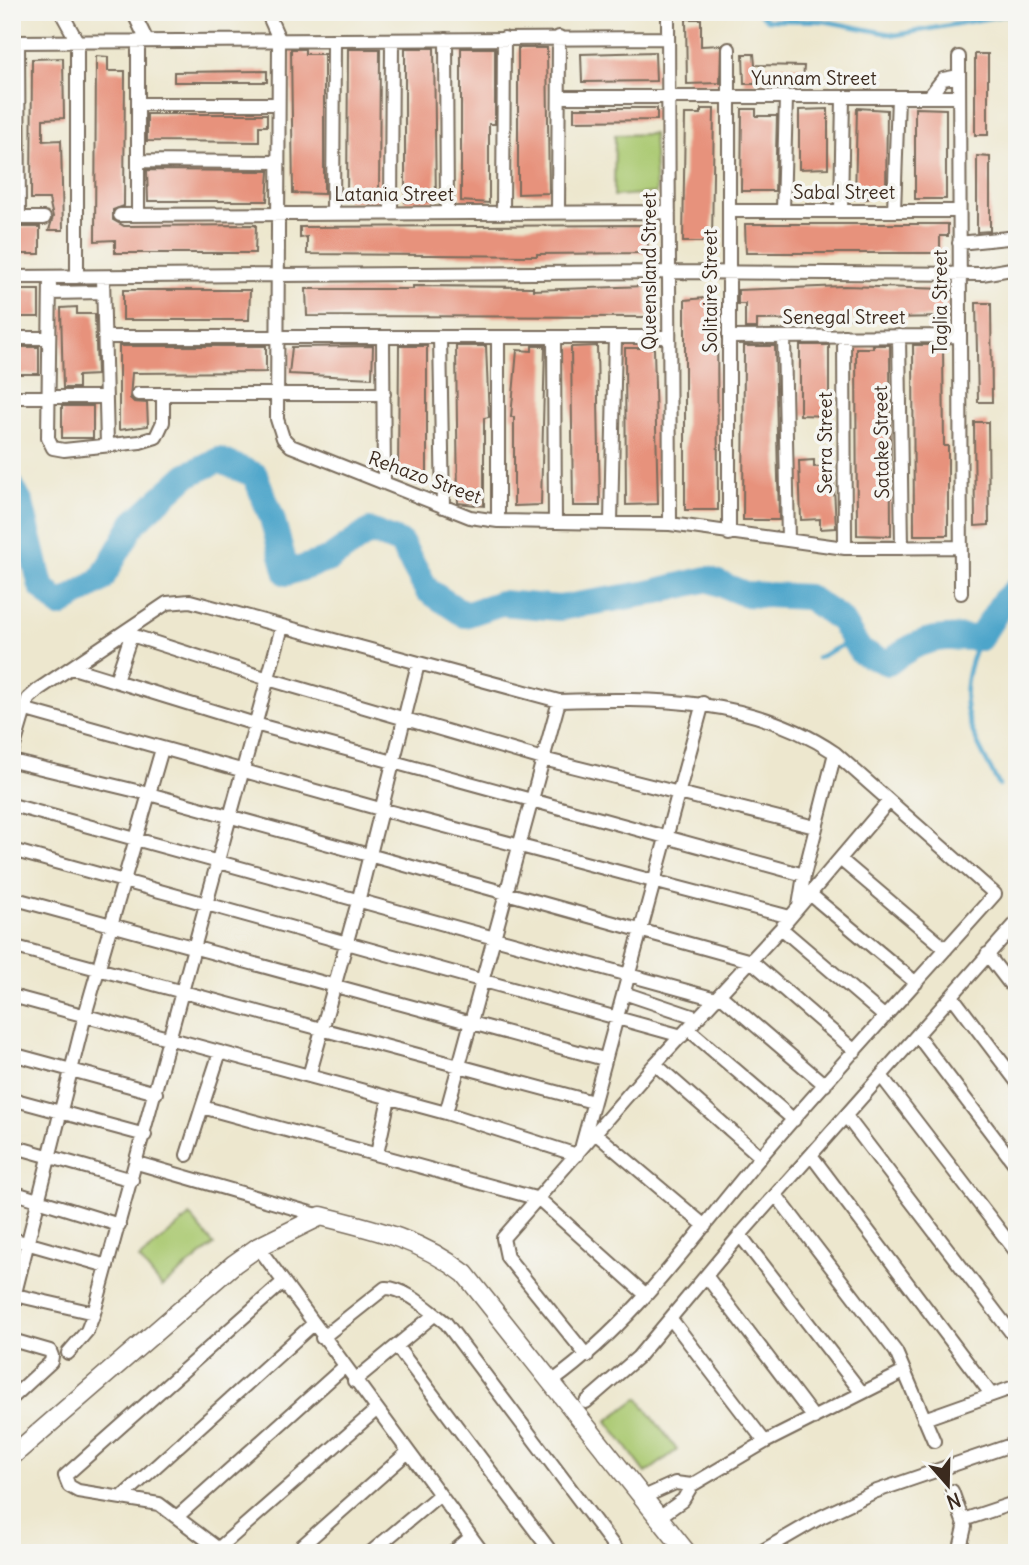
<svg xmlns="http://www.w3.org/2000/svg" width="1029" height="1565" viewBox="0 0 1029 1565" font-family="Delius,sans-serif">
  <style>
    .green { fill: #aac971; stroke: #727a48; stroke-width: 2 }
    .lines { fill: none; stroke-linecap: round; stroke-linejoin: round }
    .stream { stroke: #4da5ca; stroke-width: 4.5 }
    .river { stroke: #4da5ca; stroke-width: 26 }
    .building { fill: #e7927b }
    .street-casing { stroke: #796c5c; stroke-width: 16 }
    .secondary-casing { stroke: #796c5c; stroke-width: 21 }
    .street { stroke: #fff; stroke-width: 12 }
    .secondary { stroke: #fff; stroke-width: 18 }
    .labels { text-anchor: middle; stroke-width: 7; stroke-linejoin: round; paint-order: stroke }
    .street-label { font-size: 19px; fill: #3b2a1e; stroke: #f6f6f2 }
  </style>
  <rect width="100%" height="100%" fill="#f6f6f2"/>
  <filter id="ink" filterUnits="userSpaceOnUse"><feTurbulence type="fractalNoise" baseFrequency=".0143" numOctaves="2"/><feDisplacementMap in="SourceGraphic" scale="14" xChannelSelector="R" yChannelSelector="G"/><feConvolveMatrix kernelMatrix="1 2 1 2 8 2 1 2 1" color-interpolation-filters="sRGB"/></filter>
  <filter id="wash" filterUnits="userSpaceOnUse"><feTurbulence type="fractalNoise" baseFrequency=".00686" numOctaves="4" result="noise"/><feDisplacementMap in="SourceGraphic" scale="28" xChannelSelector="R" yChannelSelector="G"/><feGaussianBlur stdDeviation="1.57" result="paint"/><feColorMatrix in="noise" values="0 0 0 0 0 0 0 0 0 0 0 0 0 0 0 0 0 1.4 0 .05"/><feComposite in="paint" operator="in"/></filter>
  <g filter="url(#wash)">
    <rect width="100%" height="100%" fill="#ede7ce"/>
    <path class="green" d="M653,134L656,193L614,196L615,135Z
      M190,1216L214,1245L162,1287L139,1259Z
      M638,1398L677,1450L646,1473L607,1421Z"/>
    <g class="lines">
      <path class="stream" d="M757,12L767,20L824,21L896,35L1017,13
        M980,638C951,701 969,728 999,785
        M817,658L853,640"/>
      <path class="river" d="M12,487L21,504L41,586L60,605L101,580L134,523L187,475L219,460L255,475L272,518L287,573L330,559L370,531L401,543L427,590L465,615L501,603L559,608L649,593L708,579L745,594L808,597L840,619L861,652L888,663C921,637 939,636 980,638L1003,602L1017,589"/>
    </g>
    <g id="blocks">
      <path class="building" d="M686,19H701V46L721,45L720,83L687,84Z
        M405,48H434L436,201L405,202Z
        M461,48H495V124H489V203L461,201Z
        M518,48H547L549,193L518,194Z
        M291,49H305V54H324V194L293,193Z
        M348,49H380L379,202L347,201Z
        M655,52L656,81L582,82L581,54Z
        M743,54H754L755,65L804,66L803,81H755V84H744Z
        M975,54H988V135H975Z
        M96,56L108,57V71H125L124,206L113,210V220L124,226L256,225L255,253H115V240L95,241Z
        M63,58L64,118L43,119V141L61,140L63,230H49L53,217L49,199H31L32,59Z
        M267,71V82H174V72Z
        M574,108H657V120L574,121Z
        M857,108L887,110L886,192H868V199H855Z
        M915,108L946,109V199H915Z
        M701,109H714L712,242H683L685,114H701Z
        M742,109H756V116H777L775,191H741Z
        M828,109V168L799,169V110Z
        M147,114H267V126H259V142L147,141Z
        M977,156L990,157V231L977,232Z
        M147,170L269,171L267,201H148Z
        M745,224H948V236H940V253H746Z
        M647,225L648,253L537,254V256L307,254V237L300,238V227Z
        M12,227H40V254H12Z
        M413,286L533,287V290L646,286L647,317L307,316L306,289H413Z
        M844,286L947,289L948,317L757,320V328H745V304H738V290Z
        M12,290H39V317H12Z
        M123,290H250L249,320H123Z
        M704,298H717L718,510H685V300Z
        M976,303H991L992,402H978Z
        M77,307V314H95L97,375L78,376V388H63L61,308Z
        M800,345H829V416L800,415Z
        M873,345H890L891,536L857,535L856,348H873Z
        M913,345H943L944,446H948V535H914Z
        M119,346H266V372L132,373L130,398L134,402L147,403L148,426L119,430Z
        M373,346L372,378L289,374L292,347Z
        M399,346H427V483H416V477H398Z
        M456,346H486L489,417L484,418V506L458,503Z
        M532,346H545L541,505L514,506V417H511L517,350L532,351Z
        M597,346L600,506H573L571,347Z
        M744,346H775L779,520H743Z
        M12,347H39V374H12Z
        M625,348H654L658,504L626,505Z
        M62,406H93V438H62Z
        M974,422H988L989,525L975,526Z
        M814,460V467L833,466L836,528L820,529V519L801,520L799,461Z"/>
    </g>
  </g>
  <g filter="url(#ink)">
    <use href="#blocks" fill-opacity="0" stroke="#796c5c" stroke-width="2"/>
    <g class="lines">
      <g class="street-casing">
        <path id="street" d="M61,12L77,41V277
          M133,12L147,41
          M267,12L279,39L277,419L283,438L291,446L470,517L498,521L670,524L845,548L960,547
          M668,18L670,524
          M446,39L447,213
          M12,42L668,38
          M18,42L19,218
          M959,57L961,593
          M559,97H959
          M929,97L943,79L959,76
          M138,104H278
          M138,161L277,162
          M729,211H959
          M783,211L786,98
          M841,211L843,97
          M894,211L898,97
          M558,212L559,37
          M391,213L392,40
          M503,213L504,38
          M333,214L334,40
          M120,215L669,212
          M138,215V41
          M13,218H44
          M959,243L1017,237
          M12,277L669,272L982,274L1017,268
          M50,277L48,438L53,448L64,450L140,442L156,437L163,422V394
          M103,277L107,445
          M50,293L103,292
          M844,336L845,548
          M899,336L902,548
          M104,337H669
          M383,337L384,483
          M440,337L443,507
          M498,337V521
          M554,337L555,522
          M729,337L960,336
          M784,337L788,540
          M12,338H49
          M138,394H384
          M12,397H106
          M611,522L615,337
          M729,534V49
          M125,633L268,679L543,759L815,827
          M73,668L255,724L804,875
          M116,680L131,636
          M12,706L380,809L790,917
          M12,753L28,699L39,689L167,603L190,601L559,701C654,698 753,697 835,753L995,894C916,983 835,1070 758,1160C693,1237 635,1322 553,1381
          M12,761L149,794L751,961L855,1051
          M12,805L716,999
          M12,850L682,1036
          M840,859L946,949
          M810,894L916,983
          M12,898L604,1059
          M799,906L804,875L835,753
          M781,928L885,1017
          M12,946L593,1102
          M987,954L1017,993
          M624,993L698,1018
          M720,995L825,1085
          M12,996L446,1113L577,1155
          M952,996L1017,1082
          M688,1029L794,1120
          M917,1035L1017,1167
          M220,1052L202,1107L539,1199L646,1295
          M12,1054L156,1093
          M655,1064L761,1157
          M309,1076L358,902L418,664
          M882,1077L1017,1253
          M12,1099L145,1135
          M446,1113L559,701
          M846,1116L1017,1340
          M595,1133L705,1226
          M582,1145L703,703
          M12,1146L132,1180
          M377,1154L389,1098
          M187,1155L202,1107
          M811,1155L991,1394
          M137,1163L321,1216
          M12,1192L119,1225
          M776,1195L896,1352L934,1441
          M740,1235L862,1393
          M12,1239L107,1266
          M258,1247L483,1553
          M707,1277L814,1418
          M15,1295L94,1313
          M12,1305L85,1015L162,749
          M671,1319L765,1442
          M322,1338L385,1288C405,1287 430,1311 446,1323L619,1553
          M12,1340L50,1351L52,1356L51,1362L12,1398
          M397,1347L552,1553
          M68,1353L87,1331L94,1313L282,627
          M587,1356L507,1257L503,1238L655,1064L781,928L889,801
          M354,1381L434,1315
          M586,1402L638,1357L740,1235L1017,922
          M924,1419L1017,1386
          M952,1491L965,1527L959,1553
          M644,1497L675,1483L692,1485
          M121,1498L312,1325
          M178,1516L344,1367
          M659,1517L683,1500L692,1485L765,1442L904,1372
          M963,1520L1017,1502
          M219,1548L376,1410
          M224,1553L159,1504L78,1491L69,1486L65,1476L282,1283
          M294,1553L408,1452
          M370,1553L439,1495
          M452,1553L471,1537
          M759,1553L821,1517L874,1492L1017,1443"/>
      </g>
      <g class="secondary-casing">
        <path id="secondary" d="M12,1456L234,1264L258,1247L321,1216C374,1229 422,1240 465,1274L687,1553"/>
      </g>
      <use href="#street" class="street"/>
      <use href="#secondary" class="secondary"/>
    </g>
  </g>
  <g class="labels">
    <g class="street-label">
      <text x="814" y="85">Yunnam Street</text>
      <text x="844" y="199">Sabal Street</text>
      <text x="394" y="201">Latania Street</text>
      <text transform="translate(649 271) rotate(-90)" y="7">Queensland Street</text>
      <text transform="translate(710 291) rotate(-90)" y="7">Solitaire Street</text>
      <text transform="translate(940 302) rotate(-90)" y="7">Taglia Street</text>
      <text x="844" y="324">Senegal Street</text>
      <text transform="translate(881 442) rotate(-91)" y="7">Satake Street</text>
      <text transform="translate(825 443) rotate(-90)" y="7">Serra Street</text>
      <text transform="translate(425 477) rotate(20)" y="7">Rehazo Street</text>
    </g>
  </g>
  <rect width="1029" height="1565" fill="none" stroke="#f6f6f2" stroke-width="42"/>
  <g transform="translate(948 1485) rotate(160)" stroke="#f6f6f2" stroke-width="5" paint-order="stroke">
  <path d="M0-5L12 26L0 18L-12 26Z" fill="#3b2a1e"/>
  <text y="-10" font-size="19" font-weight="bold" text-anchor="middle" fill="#3b2a1e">N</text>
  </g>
</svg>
